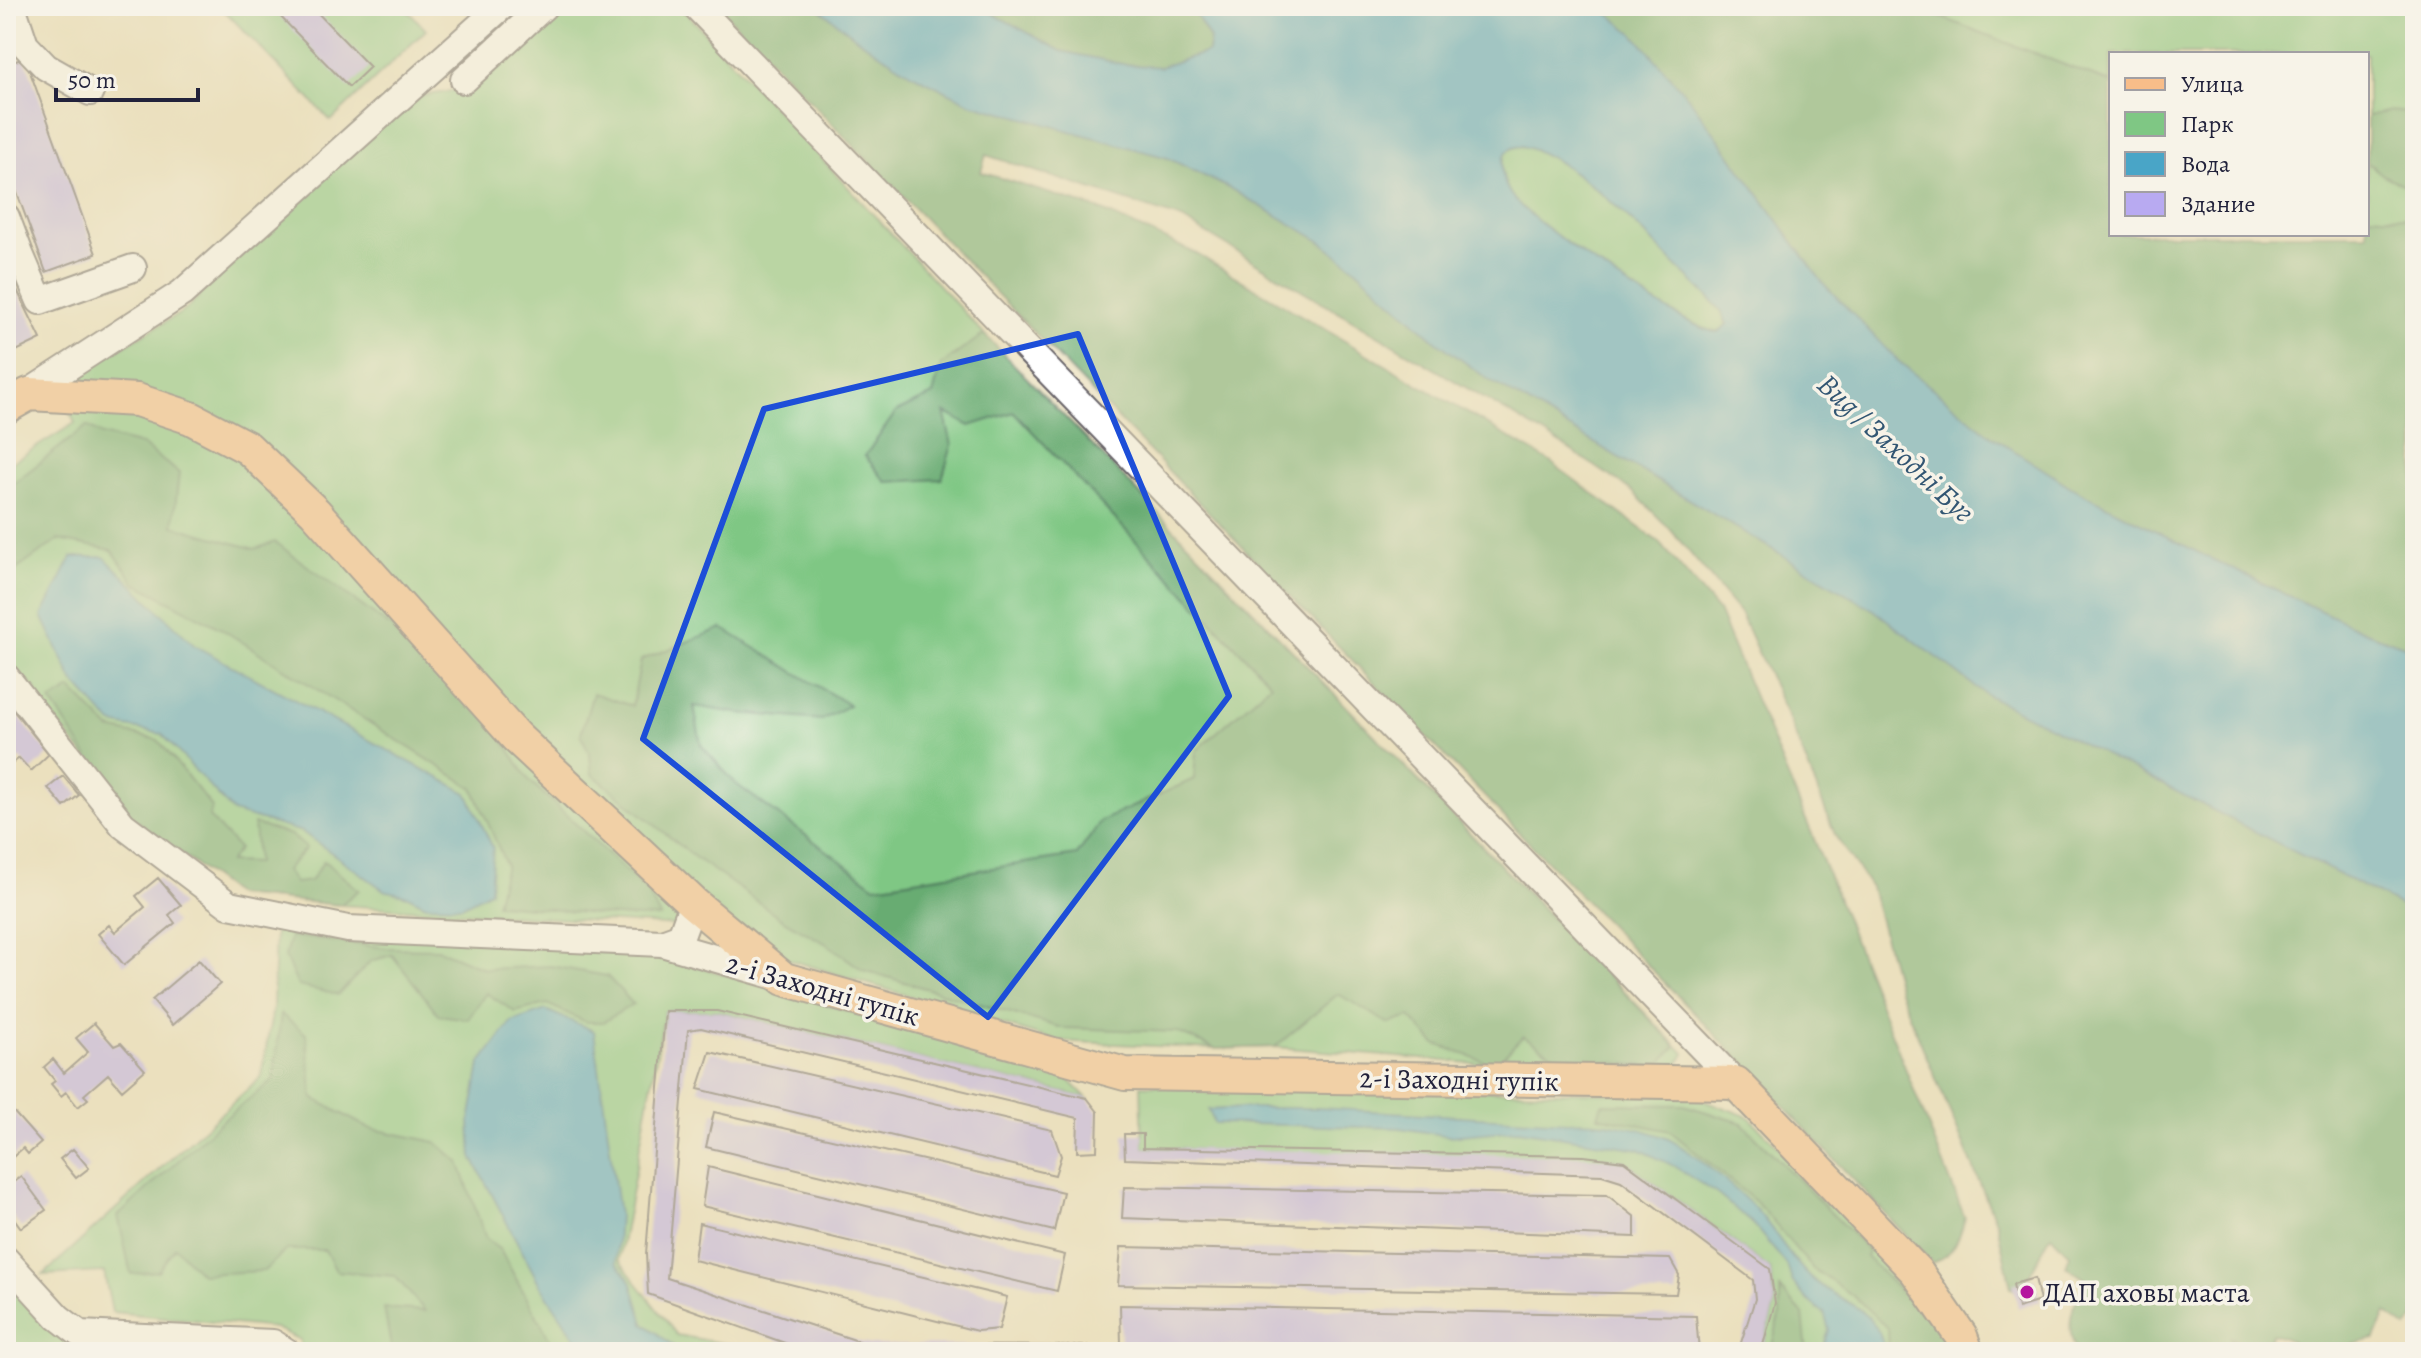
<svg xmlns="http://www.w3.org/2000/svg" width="2421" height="1358" viewBox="0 0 2421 1358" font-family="Alegreya,serif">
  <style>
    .green { fill: #7fc784; stroke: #507460; stroke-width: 2 }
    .forest { fill: #67ac72; stroke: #446756; stroke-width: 2 }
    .water { fill: #49a5c7; stroke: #366481; stroke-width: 2; fill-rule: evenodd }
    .building { fill: #b8aaf1 }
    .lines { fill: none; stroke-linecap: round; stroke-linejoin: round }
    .minor-casing { stroke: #686469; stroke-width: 30 }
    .major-casing { stroke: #686469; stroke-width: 36 }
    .minor { stroke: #fff; stroke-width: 26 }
    .major { stroke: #f8bd89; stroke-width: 32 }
    .marked { fill: none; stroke: #1d4ed8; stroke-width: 6; stroke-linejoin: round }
    .poi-dot { fill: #b5179e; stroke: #f7f3e8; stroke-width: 3 }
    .labels { text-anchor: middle; stroke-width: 7; stroke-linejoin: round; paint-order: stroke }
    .street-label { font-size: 28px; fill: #22223b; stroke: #f7f3e8 }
    .poi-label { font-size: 28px; fill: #22223b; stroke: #f7f3e8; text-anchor: start }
    .water-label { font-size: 30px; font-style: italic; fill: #325673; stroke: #f7f3e8 }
  </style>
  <rect width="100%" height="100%" fill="#f7f3e8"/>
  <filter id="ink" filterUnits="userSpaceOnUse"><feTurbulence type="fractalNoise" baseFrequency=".0125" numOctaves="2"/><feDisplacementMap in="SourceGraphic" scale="16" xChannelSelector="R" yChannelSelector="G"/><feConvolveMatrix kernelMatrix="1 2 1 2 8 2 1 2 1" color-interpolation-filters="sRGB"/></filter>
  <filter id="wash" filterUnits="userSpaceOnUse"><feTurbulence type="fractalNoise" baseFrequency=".006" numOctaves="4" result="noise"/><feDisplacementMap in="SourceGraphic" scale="32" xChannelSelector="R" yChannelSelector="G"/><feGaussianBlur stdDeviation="1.8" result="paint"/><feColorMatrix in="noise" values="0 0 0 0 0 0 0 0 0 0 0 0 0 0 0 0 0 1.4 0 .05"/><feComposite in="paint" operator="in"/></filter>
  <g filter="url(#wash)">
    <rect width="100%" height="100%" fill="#ebe0be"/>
    <path class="green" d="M220,6H404L426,30L331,121Z
      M561,6H680L984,334L1685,1054L1676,1067L1495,1065L1275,1047L1215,1049L1057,1041L678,926L340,905L236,895L132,817L6,657V466L75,423L56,385L184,311L399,99L466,89Z
      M1912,6H2415V218L2367,215V54H2111V83Z
      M1522,146C1575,159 1639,228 1677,267C1692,281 1708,295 1721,311L1727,324L1720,332C1692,335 1534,224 1514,199C1506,189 1499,172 1503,159C1505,149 1513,147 1522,146Z
      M275,926L660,955L1064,1075L1087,1098L717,1011H665L619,1260L677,1335L772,1352H300V1340L275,1328L112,1312L104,1272L43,1275L261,1077L273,1008Z
      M1141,1085L1688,1094L1749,1117L1877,1248L1936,1318L1945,1352H1761L1775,1303L1770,1269L1624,1161L1143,1148Z
      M6,1274L51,1323L83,1352H6Z"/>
    <path class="forest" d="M718,6H816L858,39L910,73L970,103L1168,158L1231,189L1319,240L1354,267L1436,341L1489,380L1874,610L1985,694L2415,913V1319L2406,1328L2386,1313L2375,1339L2346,1346L2343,1352H2294L2292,1341L2272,1334L2264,1350L2229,1337L2243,1352H2077C2064,1327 2072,1302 2088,1281L2066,1266L2070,1255L2051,1235L2021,1291L2011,1287L1997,1224L1899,991L1871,888L1836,837L1787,715L1740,613L1670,529L1631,490L1561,444L1182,219L986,155L981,172L1098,209L1195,253L1549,461L1660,543L1718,611L1812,834L1965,1218C1959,1240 1954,1254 1932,1263L1763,1084Z
      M979,6H1191L1210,39L1208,52L1160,67L1122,64L1061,51Z
      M1598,6H1912L2111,83V234H2367V215L2415,218V650L2363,631L2203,555L2074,489L1990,435L1897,360L1823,283L1691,101Z
      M2391,111L2415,114V191L2383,175L2367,162V116Z
      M984,334L1676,1046L1657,1067L1557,1057L1523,1036L1495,1065L1435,1044L1410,1017L1389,1024L1338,994L1275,1047L1215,1049L1177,1032L1062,1028L863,970L827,944L785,921L693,856L592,774L590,755L581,734L593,693L632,706L641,660L722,628L849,705L822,720L737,713L694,706L701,745L736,784L875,886L1077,855L1101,821L1194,779L1196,751L1271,684L1014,412L970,426L944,412L952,445L942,479L886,482L865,456L896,412L933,395L941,365Z
      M87,426L102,435L142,445L179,473L173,526L255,549L275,542L411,642L492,722L529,780L648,892L660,917C605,919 551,907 496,904L506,865L473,788L220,628L135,583L112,550L58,540L6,577V489Z
      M71,689L110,729L158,740L212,807L209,817L239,849L229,862L257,863L254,824L291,835L306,848L286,870L295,883L310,881L324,861L359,890L340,905L236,895L132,817L106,784L51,701Z
      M290,936L388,948L438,949L485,969L551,966L607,976L633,1004L603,1022H586L547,1004L515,1012L486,993L468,1019L439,1015L392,955L371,961L338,995L298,986L285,957Z
      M281,1014L306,1034L313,1098L368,1128L436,1142L459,1162L486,1239L500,1250L557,1352H392L384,1308L425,1311L395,1276L336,1271L325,1250H286L264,1271L201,1274L175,1247L158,1271L131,1274L118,1216L220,1122L273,1080Z
      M1602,1104L1684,1105L1742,1123L1868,1250L1866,1257L1944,1335L1950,1352H1889L1888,1329L1856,1298L1813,1269L1756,1202L1670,1131L1598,1116Z
      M1780,1289L1803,1314L1807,1352H1770L1780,1316Z"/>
    <path class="water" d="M816,6H979L1061,51L1122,64L1160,67L1208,52L1210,39L1191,6H1598L1633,33L1691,101L1823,283L1897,360L1990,435L2074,489L2203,555L2363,631L2415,650V913L1985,694L1874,610L1489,380L1436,341L1354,267L1319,240L1231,189L1168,158L970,103L910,73L858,39ZM1522,146C1575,159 1639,228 1677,267C1692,281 1708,295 1721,311L1727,324L1719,332C1691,335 1534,224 1514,199C1506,189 1499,172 1503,159C1506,149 1513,147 1522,146Z
      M72,557H104L195,646L467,793L493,848L490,891L462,906L426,905L408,896L384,890L302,832L233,812L162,734L112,724L73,681L42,616Z
      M546,1010L594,1031L619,1215L616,1262L631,1281L644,1323L681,1352H585L540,1285L472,1157L470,1121L480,1064L511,1022Z
      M1242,1108H1318L1568,1122C1594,1119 1640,1127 1664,1137C1685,1145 1745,1196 1760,1214C1777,1234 1791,1259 1810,1277C1842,1306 1875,1302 1885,1352H1822L1829,1330L1824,1313L1807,1300L1792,1281L1787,1265L1751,1222L1717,1194L1672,1165L1639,1149L1518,1130L1449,1136L1400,1128L1214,1123L1209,1110Z"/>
    <g id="blocks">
      <path class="building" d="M270,6H311L370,67L349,87Z
        M25,58L96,254L46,272L6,163V64Z
        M17,290L41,339L6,356V295Z
        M13,710L49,754L31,771L19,758L6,769V715Z
        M63,776L79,795L64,807L48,788Z
        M158,878L181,905L169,915L175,923L124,965L98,934L109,925L115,932L145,907L136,896Z
        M199,960L220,984L173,1025L152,1000Z
        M665,1011H717L1087,1098L1098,1112L1097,1151L1077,1152L1078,1118L701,1028L688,1030L667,1278L870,1345L1091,1346V1352H810L648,1294L646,1254Z
        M94,1023L114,1046L121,1043L145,1070L122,1090L108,1074L84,1095L88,1099L78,1107L66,1092L61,1096L51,1084L55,1081L44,1067L53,1059L64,1073L88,1052L76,1038Z
        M710,1052L1052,1130L1061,1156L1055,1175L698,1089Z
        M11,1109L41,1143L28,1154L23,1148L6,1163V1113Z
        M714,1112L1063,1192L1054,1231L706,1147Z
        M1124,1134H1143V1148L1584,1156L1624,1161L1770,1269L1775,1303L1761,1352H1738L1755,1299L1753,1280L1621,1181L1602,1175L1125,1159Z
        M73,1149L89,1168L76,1178L60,1159Z
        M708,1167L1065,1255L1057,1291L702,1206Z
        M21,1176L46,1210L21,1228L6,1207V1188Z
        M1124,1187L1607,1195L1635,1217V1237L1122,1218Z
        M699,1223L1007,1297L999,1329L977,1331L694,1260Z
        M1121,1247L1670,1259L1679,1275L1676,1294L1118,1285Z
        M2035,1278L2040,1301L2018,1308L2013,1284Z
        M1120,1305L1696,1316L1699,1352H1470L1121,1344Z"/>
    </g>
  </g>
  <g filter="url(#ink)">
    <use href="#blocks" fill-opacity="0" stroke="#686469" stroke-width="2"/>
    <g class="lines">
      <g class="minor-casing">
        <path id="minor" d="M12,6L25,45L46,67L90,92
          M696,6L1736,1083
          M464,80L544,6
          M6,217L20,254L6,260
          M20,254L40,301L133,268
          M19,399L182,293L502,6
          M6,677L123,825L229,905L348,929L662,943L776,976
          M662,943L681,936L693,903
          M6,1260L58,1317L80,1334L273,1343L287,1352"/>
      </g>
      <g class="major-casing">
        <path id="major" d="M6,407L29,394L137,400L191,418L248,448L315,512L516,737L693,903L784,979L1125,1074L1736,1083L1916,1271L1961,1336L1967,1352"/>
      </g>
      <use href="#minor" class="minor"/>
      <use href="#major" class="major"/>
    </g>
  </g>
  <path d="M0 0H2421V1358H0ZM1078,334L1229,696L988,1017L643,739L764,409Z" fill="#ebe0be" fill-opacity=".55" fill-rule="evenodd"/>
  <path class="marked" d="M1078,334L1229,696L988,1017L643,739L764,409Z"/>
  <circle class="poi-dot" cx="2027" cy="1292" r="8"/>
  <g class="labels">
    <g class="street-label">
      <text transform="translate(823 989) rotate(16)" y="10">2-і Заходні тупік</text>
      <text transform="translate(1459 1079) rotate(1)" y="10">2-і Заходні тупік</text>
    </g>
    <g class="poi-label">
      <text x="2043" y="1302">ДАП аховы маста</text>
    </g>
    <g class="water-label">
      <text transform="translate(1896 448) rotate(43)" y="10">Bug / Заходні Буг</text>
    </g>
  </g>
  <rect width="2421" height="1358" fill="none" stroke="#f7f3e8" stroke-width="32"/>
  <rect x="2109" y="52" width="260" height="184" fill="#f7f3e8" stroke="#a29fa3" stroke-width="2"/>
  <rect x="2125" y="78" width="40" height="12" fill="#f8bd89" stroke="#a29fa3" stroke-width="2"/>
  <text x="2181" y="92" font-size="24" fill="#22223b">Улица</text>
  <rect x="2125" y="112" width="40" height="24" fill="#7fc784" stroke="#a29fa3" stroke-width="2"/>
  <text x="2181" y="132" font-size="24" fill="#22223b">Парк</text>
  <rect x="2125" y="152" width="40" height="24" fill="#49a5c7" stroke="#a29fa3" stroke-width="2"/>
  <text x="2181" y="172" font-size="24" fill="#22223b">Вода</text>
  <rect x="2125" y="192" width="40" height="24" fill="#b8aaf1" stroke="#a29fa3" stroke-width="2"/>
  <text x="2181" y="212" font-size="24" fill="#22223b">Здание</text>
  <path d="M56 88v12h142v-12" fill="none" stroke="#22223b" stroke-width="4"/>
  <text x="68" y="88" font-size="24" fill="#22223b" stroke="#f7f3e8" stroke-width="6" paint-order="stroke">50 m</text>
</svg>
